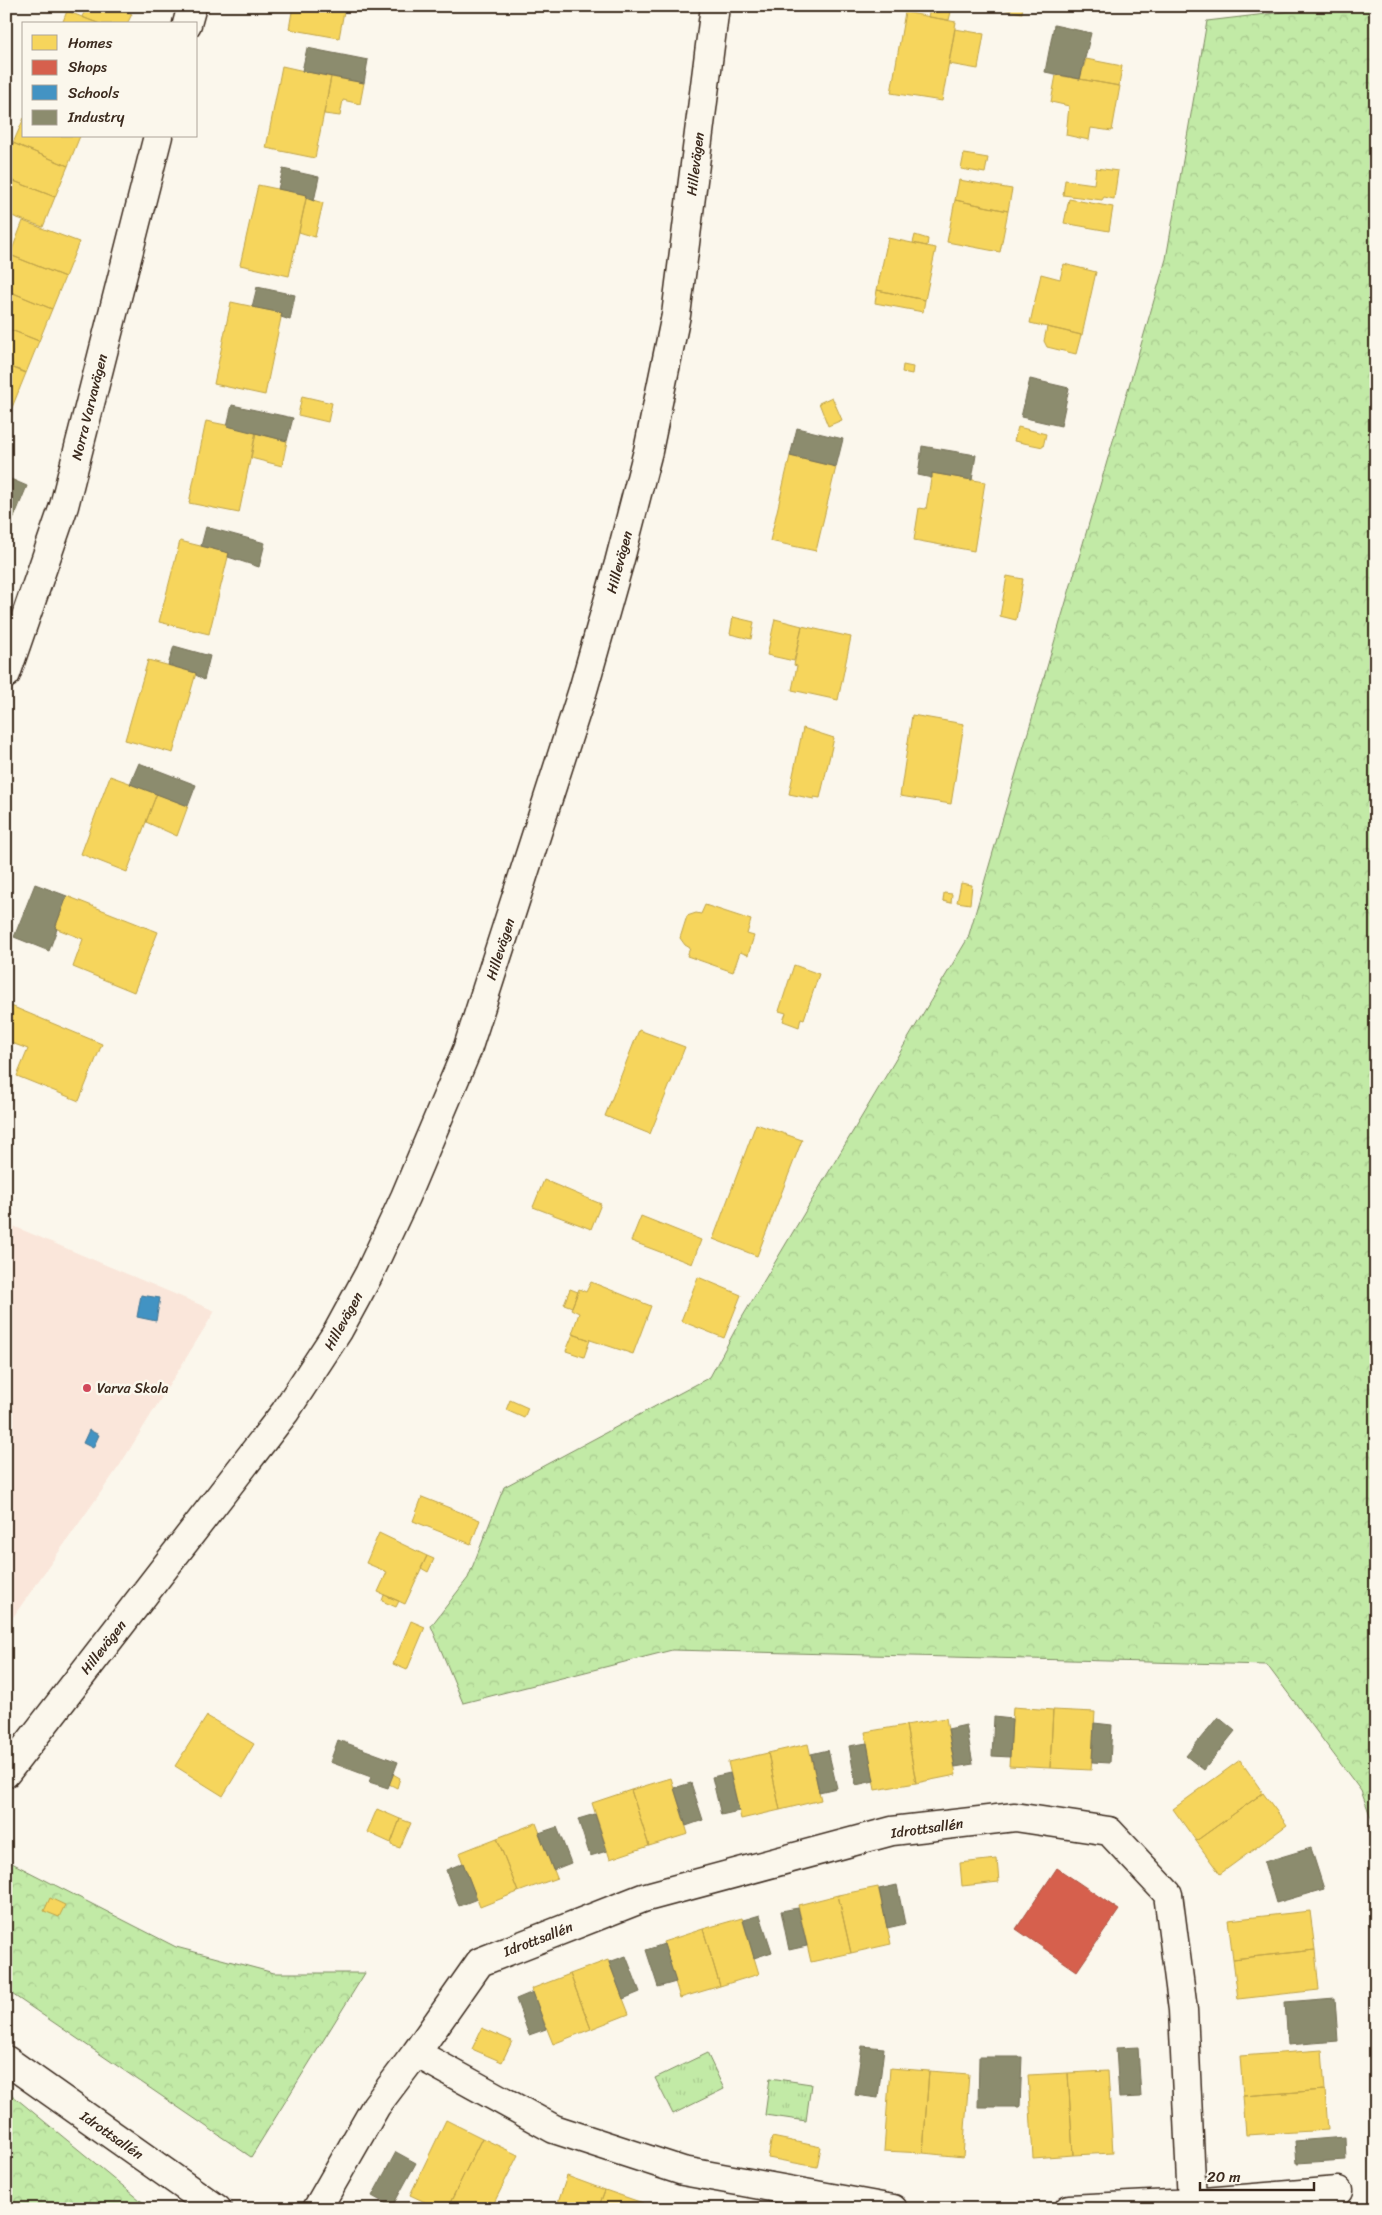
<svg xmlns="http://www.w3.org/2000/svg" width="1382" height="2215" viewBox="0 0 1382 2215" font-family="Sriracha,sans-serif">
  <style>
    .built { fill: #fae6da }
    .grass { fill: url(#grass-tufts); stroke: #7e8a62 }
    .forest { fill: url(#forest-crowns); stroke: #7e8a62 }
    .homes { fill: #f6d55c; stroke: #bea249 }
    .shops { fill: #d6604d; stroke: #a8503f }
    .schools { fill: #4393c3; stroke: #417492 }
    .industry { fill: #8c8c6e; stroke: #746f56 }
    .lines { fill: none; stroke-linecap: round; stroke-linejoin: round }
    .minor-casing { stroke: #3b2a1e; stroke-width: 31 }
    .tertiary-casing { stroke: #3b2a1e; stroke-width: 31 }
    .minor { stroke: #fbf7ec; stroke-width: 28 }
    .tertiary { stroke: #fbf7ec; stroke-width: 28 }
    .poi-dot { fill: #d1495b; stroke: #fbf7ec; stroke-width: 2 }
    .labels { text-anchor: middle; stroke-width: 5; stroke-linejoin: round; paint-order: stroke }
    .street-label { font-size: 14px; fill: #3b2a1e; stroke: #fbf7ec }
    .poi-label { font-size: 14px; fill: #3b2a1e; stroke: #fbf7ec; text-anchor: start }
  </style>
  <defs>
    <pattern id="grass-tufts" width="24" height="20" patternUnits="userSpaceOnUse" patternTransform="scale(1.25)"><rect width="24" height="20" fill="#c2eaa6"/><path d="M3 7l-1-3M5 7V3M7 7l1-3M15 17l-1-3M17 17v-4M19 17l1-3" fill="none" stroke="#a8c98e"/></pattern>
    <pattern id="forest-crowns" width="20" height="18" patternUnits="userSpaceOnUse" patternTransform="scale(1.25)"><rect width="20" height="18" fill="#c2eaa6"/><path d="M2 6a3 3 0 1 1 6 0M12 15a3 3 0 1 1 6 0" fill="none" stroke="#a8c98e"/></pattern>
  </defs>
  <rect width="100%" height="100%" fill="#fbf7ec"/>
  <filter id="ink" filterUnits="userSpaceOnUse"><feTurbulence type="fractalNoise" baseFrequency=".02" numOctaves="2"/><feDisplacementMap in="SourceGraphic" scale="10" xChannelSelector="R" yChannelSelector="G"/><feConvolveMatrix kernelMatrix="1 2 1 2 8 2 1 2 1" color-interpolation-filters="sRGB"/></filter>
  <g filter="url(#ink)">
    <path class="built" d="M6,1223L215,1311L120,1465L6,1627Z"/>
    <path class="grass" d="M707,2053L724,2089L673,2114L655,2078Z
      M770,2078L811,2084L806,2121L765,2115Z"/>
    <path class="forest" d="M1334,6H1376V1831L1361,1791L1267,1665L672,1650L463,1703L431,1626L468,1578L504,1487L710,1377L740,1321L968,938L1166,259L1207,21Z
      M6,1860L176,1947L274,1973H365L251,2157L6,1990Z
      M6,2090L151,2209H6Z"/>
    <path class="homes" d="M87,6H113L132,14L127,24H100L82,17Z
      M293,6H345L339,38L289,29Z
      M987,6H1023L1022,13Z
      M930,8L951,12L949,20L928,17Z
      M67,11L82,17L100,24H62Z
      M905,12L956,22L942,101L891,93Z
      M955,29L984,34L978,69L949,64Z
      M1086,59L1122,66L1119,86L1080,79Z
      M282,66L331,77L315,158L266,148Z
      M1056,75L1120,86L1112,131L1091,128L1089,140L1066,135L1069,106L1051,102Z
      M331,77L364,83L360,104L343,100L340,116L324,114Z
      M24,118V136H80L68,166L13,143Z
      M13,143L68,166L55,197L6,178V161Z
      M964,154L988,158L985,173L961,169Z
      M1096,168L1118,171L1114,199L1104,197L1102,200L1063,195L1065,180L1094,184Z
      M6,178L55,197L43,227L6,214Z
      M959,180L1012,189L1008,211L955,200Z
      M258,185L307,195L289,276L240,265Z
      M306,198L323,203L315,237L299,232Z
      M1069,199L1113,207L1109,231L1064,223Z
      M955,200L1008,211L1000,252L947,242Z
      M23,221L79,242L65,277L10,255Z
      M915,235L928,239L927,246L913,243Z
      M888,238L936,248L925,300L877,290Z
      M10,255L65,277L52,309L6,290V263Z
      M1064,264L1096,272L1082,335L1030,323L1041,274L1060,279Z
      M6,290L52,309L39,341L6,328Z
      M877,290L925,300L923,312L875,303Z
      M231,302L282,313L265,395L214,384Z
      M1047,327L1081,335L1076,354L1047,347L1044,341Z
      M6,328L39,341L26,373L6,365Z
      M6,365L26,373L13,405L6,402Z
      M903,365L913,367L912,374L902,372Z
      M302,396L332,403L328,422L298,415Z
      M832,397L842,420L828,426L819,403Z
      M6,402L13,405L6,421Z
      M206,421L256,431L239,513L189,503Z
      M1018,427L1046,434L1043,447L1014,441Z
      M256,433L287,441L282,466L251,458Z
      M790,456L836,467L816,551L770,541Z
      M932,473L985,482L974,551L914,540L919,508L926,509Z
      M180,541L229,553L209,634L159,622Z
      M1007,576L1023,579L1016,620L1000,616Z
      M733,617L754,622L751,639L730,634Z
      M775,619L802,626L794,661L767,655Z
      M802,626L851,637L838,700L792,690L797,666L794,665Z
      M148,660L196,673L173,753L125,740Z
      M912,715L964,724L951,804L900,796Z
      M803,728L834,738L820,798L814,797V799L789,794Z
      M110,776L157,793L127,872L81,854Z
      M157,793L188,806L177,836L146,822Z
      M961,883L972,885L970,904L957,902Z
      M944,893L952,894L951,903L943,901Z
      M67,896L158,932L134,992L73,967L83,939L55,928Z
      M705,905L751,920L747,934L754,936L748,955L740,952L733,972L687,956L690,948L685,945L680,938L687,916L696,913L701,914Z
      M794,965L819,974L804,1019L801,1018L799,1027L783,1021L786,1013L779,1011Z
      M11,1006L102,1044L79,1101L17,1076L28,1049L6,1041V1018Z
      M639,1030L685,1047L650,1134L605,1116Z
      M756,1124L802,1140L757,1256L713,1239Z
      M544,1180L601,1204L591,1229L533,1207Z
      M641,1216L701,1240L692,1264L631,1241Z
      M698,1277L741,1295L724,1338L681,1321Z
      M591,1282L651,1306L633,1354L572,1334L579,1313L571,1309L572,1307L579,1289L586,1292Z
      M570,1289L578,1292L572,1307L564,1304Z
      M573,1334L590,1340L584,1357L566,1351Z
      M510,1400L528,1408L524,1418L506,1410Z
      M422,1497L480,1520L471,1544L413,1521Z
      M379,1533L427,1556L405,1604L378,1592L387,1572L366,1563Z
      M427,1556L434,1559L428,1572L421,1568Z
      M384,1595L399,1601L396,1607L382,1601Z
      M411,1621L425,1627L407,1670L393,1664Z
      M1013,1707L1053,1710L1050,1768L1009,1766Z
      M1053,1710L1095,1712L1091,1770L1050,1768Z
      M207,1716L254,1744L223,1796L175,1766Z
      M946,1718L956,1775L916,1783L906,1725Z
      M906,1725L916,1783L875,1790L865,1732Z
      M808,1744L821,1800L780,1810L768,1753Z
      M768,1753L780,1810L741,1819L728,1762Z
      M1240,1760L1263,1793L1196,1841L1173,1809Z
      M393,1774L400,1778L397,1788L389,1784Z
      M671,1778L688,1834L649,1846L631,1790Z
      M631,1790L649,1846L610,1859L592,1803Z
      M1263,1793L1287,1825L1220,1874L1196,1841Z
      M377,1809L400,1819L391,1843L367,1832Z
      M400,1819L411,1823L400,1848L391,1845V1843Z
      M536,1823L557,1878L518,1892L497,1838Z
      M497,1838L518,1892L480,1907L459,1853Z
      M997,1859L999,1882L962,1886L960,1863Z
      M878,1887L891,1944L851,1953L838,1895Z
      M838,1895L851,1953L811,1962L798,1905Z
      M50,1898L65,1905L59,1917L44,1911Z
      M1310,1911L1315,1950L1233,1959L1228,1920Z
      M742,1918L759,1974L720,1986L703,1929Z
      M703,1929L720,1986L680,1998L663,1942Z
      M1315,1950L1319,1990L1238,1999L1233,1959Z
      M608,1960L629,2014L591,2029L570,1974Z
      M570,1974L591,2029L553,2044L531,1989Z
      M482,2028L512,2041L502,2062L472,2049Z
      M1322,2050L1325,2090L1243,2096L1240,2056Z
      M890,2068L929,2071L923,2153L884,2151Z
      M929,2071L969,2074L963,2157L923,2153Z
      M1108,2071L1113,2153L1073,2155L1068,2073Z
      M1068,2073L1073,2155L1033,2158L1028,2075Z
      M1325,2090L1328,2130L1246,2135L1243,2096Z
      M446,2120L482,2138L447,2209H440L410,2195Z
      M772,2137L821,2147L817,2167L768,2158Z
      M482,2138L518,2155L491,2209H447Z
      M567,2176L605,2190L598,2209H556Z
      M605,2190L643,2203L640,2209H598Z"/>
    <path class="shops" d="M1057,1868L1119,1910L1077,1971L1016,1929Z"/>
    <path class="schools" d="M141,1295L160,1298L156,1321L137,1317Z
      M89,1430L99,1435L93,1448L83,1443Z"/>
    <path class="industry" d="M1054,25L1091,33L1080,79L1045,72Z
      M307,48L368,60L364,83L302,71Z
      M283,169L319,177L314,201L306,198L307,195L278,189Z
      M257,287L295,295L290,320L281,317L282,313L252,307Z
      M1030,379L1069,388L1061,426L1021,417Z
      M232,405L293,418L287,441L227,426Z
      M797,428L843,439L836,467L790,456Z
      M922,446L976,455L972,480L932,473V478L918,475Z
      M6,477L27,486L13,520L6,518Z
      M206,527L265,543L259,567L228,557L229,553L201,546Z
      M174,646L210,656L204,680L196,675V673L168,665Z
      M139,763L196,785L188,806L130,784Z
      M35,884L67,896L55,928L57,929L49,951L14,937Z
      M994,1717L1012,1719L1010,1757L992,1756Z
      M1218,1717L1235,1731L1204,1770L1186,1756Z
      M1094,1723L1112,1725L1110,1763L1092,1762Z
      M966,1725L973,1764L955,1767L948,1729Z
      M338,1740L398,1762L388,1788L369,1782L371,1777L330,1762Z
      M867,1743L874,1781L856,1785L849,1746Z
      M828,1750L837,1788L819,1792L811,1754Z
      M730,1773L739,1811L721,1815L712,1777Z
      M691,1783L703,1820L686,1826L674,1788Z
      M595,1814L607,1851L590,1856L578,1819Z
      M557,1827L571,1863L553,1870L539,1833Z
      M1311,1848L1324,1889L1276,1903L1264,1862Z
      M463,1863L477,1899L459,1906L446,1870Z
      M897,1885L905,1924L887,1928L879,1889Z
      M798,1908L807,1946L789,1950L781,1911Z
      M760,1915L772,1952L754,1958L743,1920Z
      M664,1944L676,1982L658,1987L646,1950Z
      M626,1956L640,1992L623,1999L609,1962Z
      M533,1992L546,2029L529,2035L516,1999Z
      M1335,1998L1338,2041L1288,2045L1285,2002Z
      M862,2046L884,2048L878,2098L855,2095Z
      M1138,2047L1141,2097L1119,2098L1116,2048Z
      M979,2057H1022L1020,2107H978Z
      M1345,2137L1346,2160L1297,2163L1295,2141Z
      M396,2152L416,2163L392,2207L372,2196Z"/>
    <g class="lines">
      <g class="minor-casing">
        <path id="minor" d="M187,24L192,6
          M6,674L64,506L158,136
          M416,2053L554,2129L683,2171L893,2209
          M6,2060L217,2209
          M317,2209L376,2106L416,2053L480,1962L643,1898L892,1831L1015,1817L1109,1831L1168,1894L1183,2010L1192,2203
          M1069,2209L1192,2203L1338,2191"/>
      </g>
      <g class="tertiary-casing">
        <path id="tertiary" d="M6,1773L285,1412L338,1331L369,1274L405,1197L467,1050L583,690L619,563L648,451L676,315L715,6"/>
      </g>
      <use href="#minor" class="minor"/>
      <use href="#tertiary" class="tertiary"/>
    </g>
  </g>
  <circle class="poi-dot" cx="87" cy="1388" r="5"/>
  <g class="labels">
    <g class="street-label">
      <text transform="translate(695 164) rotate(-83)" y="5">Hillevägen</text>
      <text transform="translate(89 407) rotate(-76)" y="5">Norra Varvavägen</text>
      <text transform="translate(619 562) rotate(-75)" y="5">Hillevägen</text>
      <text transform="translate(500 949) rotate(-72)" y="5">Hillevägen</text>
      <text transform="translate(343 1321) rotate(-61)" y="5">Hillevägen</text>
      <text transform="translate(103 1647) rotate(-52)" y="5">Hillevägen</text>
      <text transform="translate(927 1828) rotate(-8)" y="5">Idrottsallén</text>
      <text transform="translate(538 1939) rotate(-21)" y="5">Idrottsallén</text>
      <text transform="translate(112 2135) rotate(35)" y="5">Idrottsallén</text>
    </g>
    <g class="poi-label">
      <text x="97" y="1393">Varva Skola</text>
    </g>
  </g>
  <rect width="1382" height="2215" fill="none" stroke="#fbf7ec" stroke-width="25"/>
  <rect x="12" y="12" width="1357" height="2190" fill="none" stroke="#3b2a1e" stroke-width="2" filter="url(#ink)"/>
  <rect x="22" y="22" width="175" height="115" fill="#fbf7ec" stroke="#aea59a"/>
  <rect x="32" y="35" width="25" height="15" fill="#f6d55c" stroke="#aea59a"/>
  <text x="68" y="48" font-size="15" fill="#3b2a1e">Homes</text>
  <rect x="32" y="60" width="25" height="15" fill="#d6604d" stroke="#aea59a"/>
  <text x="68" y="72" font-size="15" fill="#3b2a1e">Shops</text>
  <rect x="32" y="85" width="25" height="15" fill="#4393c3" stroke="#aea59a"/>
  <text x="68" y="98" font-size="15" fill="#3b2a1e">Schools</text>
  <rect x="32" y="110" width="25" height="15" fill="#8c8c6e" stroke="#aea59a"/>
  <text x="68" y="122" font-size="15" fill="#3b2a1e">Industry</text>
  <path d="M1200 2182v8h114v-8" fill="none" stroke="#3b2a1e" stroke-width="2.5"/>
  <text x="1207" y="2182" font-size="15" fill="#3b2a1e" stroke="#fbf7ec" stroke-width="4" paint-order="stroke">20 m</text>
</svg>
